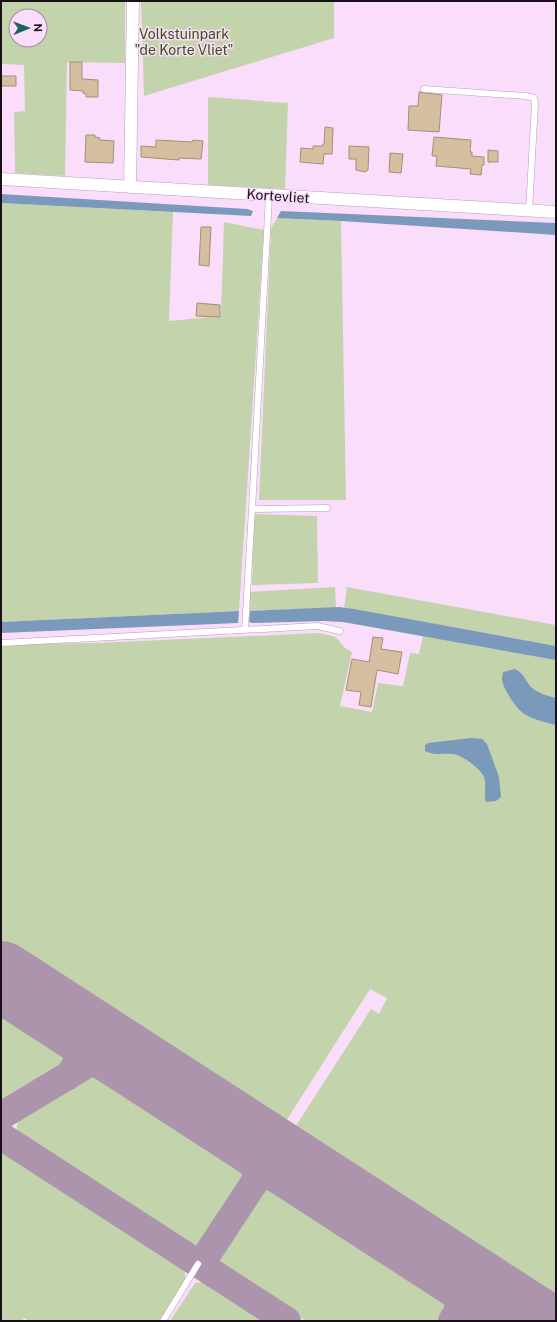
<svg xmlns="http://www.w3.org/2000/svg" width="557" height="1322" viewBox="0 0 557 1322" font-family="'Public Sans',sans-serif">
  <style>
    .green { fill: #c3d4ad; fill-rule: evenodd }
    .water { fill: #7b99bb }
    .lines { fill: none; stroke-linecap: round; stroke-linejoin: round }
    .taxiway { stroke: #ac95ac; stroke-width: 28 }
    .runway { stroke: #ac95ac; stroke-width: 70 }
    .building { fill: #d6bfa0; stroke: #a58f71 }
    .lane-casing { stroke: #b99eba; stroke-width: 7 }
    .street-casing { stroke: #b99eba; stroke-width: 13 }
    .lane { stroke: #fff; stroke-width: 6 }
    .street { stroke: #fff; stroke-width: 12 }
    .labels { text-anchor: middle; stroke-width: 3; stroke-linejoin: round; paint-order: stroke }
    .park-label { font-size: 14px; fill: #3b5011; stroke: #faddfb }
    .street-label { font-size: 14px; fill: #190f19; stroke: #faddfb }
  </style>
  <rect width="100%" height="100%" fill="#faddfb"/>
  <path class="green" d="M1,1H125V63L67,62L65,176L15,173L14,112L25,111L24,65L1,64ZM16,16H40V40H16Z
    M141,1H334V38L144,96Z
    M208,97L288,103L285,189L208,185Z
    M1,203L173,212L169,321L221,316L224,222L264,230L239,611L1,622Z
    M277,218L341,221L346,500H259L271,228Z
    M254,514L317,516L318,583L252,585Z
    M335,587L336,608L250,611V592Z
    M347,587L556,625V646L344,608Z
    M319,633L336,637L344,647L352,652L340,706L372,712L378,683L403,686L410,653L419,654L423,635L556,654V1305L290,1135L371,1009L379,1014L387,998L370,989L281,1129L1,947V644L95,643Z
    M1,1006C15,1015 64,1042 64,1058C64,1070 50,1076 42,1081C29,1089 15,1099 1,1104Z
    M95,1072L106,1073L244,1163L248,1178L203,1247L199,1249L190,1247L22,1139C15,1130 15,1123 23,1114L85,1076Z
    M1,1148L12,1154L182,1263L185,1273V1282L160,1321H27L26,1318L19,1321H1Z
    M271,1184L278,1185L444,1295L446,1307L438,1321H306L221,1267L216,1261L217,1255L259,1188L265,1185Z
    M205,1282L214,1285L270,1321H170L195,1283Z"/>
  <path class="water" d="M1,194L247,209L253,211L251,216L1,203Z
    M281,211L556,223V235L341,221L277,218Z
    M339,607L354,609L556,646V660L343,622L324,621L252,623L249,622L250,611Z
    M239,611L238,623L1,633V622Z
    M515,669C525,674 525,681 532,688C538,693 548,696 556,698V725C545,722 533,720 523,713C516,708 501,686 502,678C502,676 503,674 503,672Z
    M471,738L482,739L487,744L499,777L501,797L496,801L486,802C483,794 487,786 484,777C481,769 462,755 453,754C443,753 435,756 425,751V745L428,743Z"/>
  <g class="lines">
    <path class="taxiway" d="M62,1015C79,1032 86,1057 68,1076
      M1,1116L94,1060C109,1055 120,1056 134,1062
      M242,1132C257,1147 262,1163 254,1183
      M1,1136L287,1321
      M208,1253L254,1183C272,1163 289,1165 311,1177
      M439,1260C461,1278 469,1295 452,1321
      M456,1315C473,1295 490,1296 512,1307"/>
    <path class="runway" d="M1,976L534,1321"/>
  </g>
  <path class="building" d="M70,62H82V79L98,80V97H86V94L83,93V91L70,90Z
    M1,76H16V86H1Z
    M419,92L442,95L439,132L408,130L409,106H418Z
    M325,127L333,128L332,154H324L323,164L300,162L301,148L313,149V146H323V144H324Z
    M86,135H95V137L100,138V140L114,141L113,163L85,162Z
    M434,137L471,140L470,152H472V156L484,157V165H482L481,175L470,174L471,169L436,166L437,156H432Z
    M156,140L192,142L193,140L203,141L201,159L179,158V160L141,157V146L156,147Z
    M349,146L369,147L368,170L365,172L356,170V159H349Z
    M488,150L498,151V162H488Z
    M390,153L403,154L401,173L389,172Z
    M201,227H211L209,266L199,265Z
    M197,303L220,305V317L196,316Z
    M373,637L383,638L381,649L402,652L398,674L377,670L371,707L359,705L361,692L346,690L352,659L369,662Z"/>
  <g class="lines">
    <g class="lane-casing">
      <path id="lane" d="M424,89L526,96L534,98L535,103L529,211
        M269,196L252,509L327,508
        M245,630L252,509
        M1,643L317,626L340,631
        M163,1321L198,1264"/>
    </g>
    <g class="street-casing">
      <path id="street" d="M1,179L556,212
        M130,187L133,1"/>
    </g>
    <use href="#lane" class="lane"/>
    <use href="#street" class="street"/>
  </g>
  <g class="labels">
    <g class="park-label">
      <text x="184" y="39">Volkstuinpark<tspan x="184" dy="16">"de Korte Vliet"</tspan></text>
    </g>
    <g class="street-label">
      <text transform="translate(278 196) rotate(4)" y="5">Kortevliet</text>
    </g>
  </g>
  <rect width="557" height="1322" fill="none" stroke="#190f19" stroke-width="4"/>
  <g transform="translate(28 28) rotate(89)"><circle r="19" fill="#faddfb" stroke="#a08ba1"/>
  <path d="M0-3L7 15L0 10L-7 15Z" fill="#1c655a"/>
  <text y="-6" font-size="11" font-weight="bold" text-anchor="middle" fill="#190f19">N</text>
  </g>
</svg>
